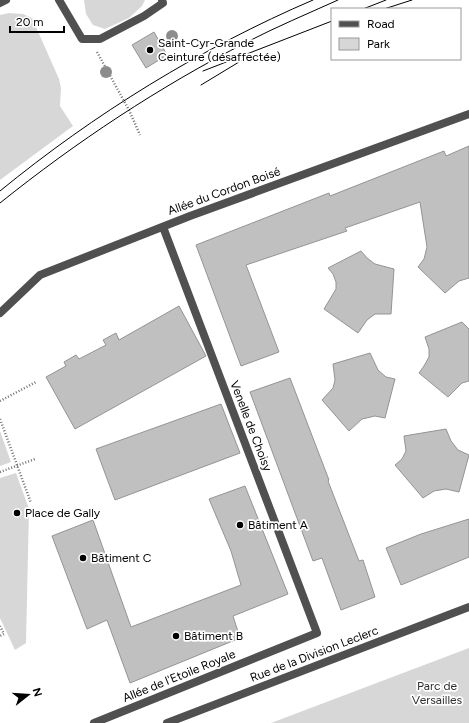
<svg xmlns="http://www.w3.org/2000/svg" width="469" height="723" viewBox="0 0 469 723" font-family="Figtree,sans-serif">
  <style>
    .green { fill: #d7d7d7 }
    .building { fill: #c0c0c0; stroke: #949494 }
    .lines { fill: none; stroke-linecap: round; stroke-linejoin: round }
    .path { stroke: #727272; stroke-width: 2.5; stroke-dasharray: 1 2; stroke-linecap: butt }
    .lane { stroke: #505050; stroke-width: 8 }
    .street { stroke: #505050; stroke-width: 8 }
    .tram { stroke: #000; stroke-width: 1 }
    .tree { fill: #8c8c8c }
    .poi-dot { fill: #000; stroke: #fff; stroke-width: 1.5 }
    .labels { text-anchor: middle; stroke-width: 3.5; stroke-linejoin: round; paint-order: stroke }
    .poi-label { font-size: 12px; fill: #000; stroke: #fff; text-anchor: start }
    .street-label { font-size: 12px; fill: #000; stroke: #fff }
    .park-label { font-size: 12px; fill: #2e2e2e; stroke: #fff }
  </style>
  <rect width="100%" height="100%" fill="#fff"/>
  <path class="green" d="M84,0H145L142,6L129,18L105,29L93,25L86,14Z
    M9,13L23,14L32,18L59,79L61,88L60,106L73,126L0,180V15Z
    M0,431L11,462L0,466Z
    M16,473L29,509L26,643L15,650L0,618V478Z
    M469,648V723H271Z"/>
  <path class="building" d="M154,32L167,55L146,68L132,45Z
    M469,146V278L459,281L445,293L418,267L424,259L427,247L420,202L345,228L347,231L246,265L279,352L241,366L196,245L329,193L330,196L444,151L446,156Z
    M361,251L367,258L375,264L394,269L391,314H375L367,320L358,333L324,309L336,289V282L333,274L328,268Z
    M179,306L206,356L75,429L46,377L66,366L64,362L76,355L79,359L106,345L103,340L116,333L119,340Z
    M462,322L469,329V381L462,383L448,397L419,373L424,366L429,357V349L425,337Z
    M370,353L378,370L386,377L395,379L385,418L375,416L362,419L349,431L322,400L333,388L335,380L333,364Z
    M290,378L329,480L328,481L359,561L363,560L375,597L341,610L322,558L313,561L250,392Z
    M221,404L240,453L115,500L96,449Z
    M446,429L451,441L458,450L469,455L459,492L446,489L434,491L423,498L395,465L402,459L406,451L404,436Z
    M245,486L288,594L233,616L240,638L130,683L107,620L87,629L52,536L93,520L131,627L241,585L231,551L209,499Z
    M469,519V557L401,585L386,548L421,534Z"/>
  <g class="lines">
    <path class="path" d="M97,52L129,110L140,135
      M0,401L36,382
      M0,419L31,503
      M0,472L35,459
      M0,626L4,634L0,636"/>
    <path class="lane" d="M59,0L82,39H100L144,16L163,3L162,0
      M0,3L6,0"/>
    <path class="street" d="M0,313L40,275L190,216L469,114
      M94,723L317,633L163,227
      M167,723L469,607"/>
    <path class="tram" d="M363,9L386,0
      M384,9L412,0
      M203,71L332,21
      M201,85L244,59
      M0,191C94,114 201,48 313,0
      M0,203C76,142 159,87 247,42C276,27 307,14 338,0"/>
  </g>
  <g class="tree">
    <circle cx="172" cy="36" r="6"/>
    <circle cx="106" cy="72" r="6"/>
  </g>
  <g class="poi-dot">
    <circle cx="150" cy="50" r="4"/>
    <circle cx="17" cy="513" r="4"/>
    <circle cx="240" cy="525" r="4"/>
    <circle cx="83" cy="558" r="4"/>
    <circle cx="176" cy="636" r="4"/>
  </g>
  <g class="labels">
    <g class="poi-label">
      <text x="158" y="47">Saint-Cyr-Grande<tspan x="158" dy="14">Ceinture (désaffectée)</tspan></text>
      <text x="25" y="517">Place de Gally</text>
      <text x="248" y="529">Bâtiment A</text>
      <text x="91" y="562">Bâtiment C</text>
      <text x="184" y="640">Bâtiment B</text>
    </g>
    <g class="street-label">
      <text transform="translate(224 191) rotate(-20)" y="4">Allée du Cordon Boisé</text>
      <text transform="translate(251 426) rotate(69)" y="4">Venelle de Choisy</text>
      <text transform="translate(314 654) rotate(-21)" y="4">Rue de la Division Leclerc</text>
      <text transform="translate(179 676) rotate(-22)" y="4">Allée de l'Etoile Royale</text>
    </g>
    <g class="park-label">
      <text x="437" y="690">Parc de<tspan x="437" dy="14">Versailles</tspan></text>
    </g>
  </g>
  <rect x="331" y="8" width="130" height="52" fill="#ffffff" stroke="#999999"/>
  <rect x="339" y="21" width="20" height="6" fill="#505050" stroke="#999999"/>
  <text x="367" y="28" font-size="12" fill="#000000">Road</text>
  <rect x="339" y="38" width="20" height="12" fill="#d7d7d7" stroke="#999999"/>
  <text x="367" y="48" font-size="12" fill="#000000">Park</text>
  <g transform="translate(28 695) rotate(73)" stroke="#ffffff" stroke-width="3" paint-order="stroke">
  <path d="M0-3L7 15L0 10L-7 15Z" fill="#000000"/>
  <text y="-6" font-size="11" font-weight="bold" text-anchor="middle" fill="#000000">N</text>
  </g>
  <path d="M10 26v6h54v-6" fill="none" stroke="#000000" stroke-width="2"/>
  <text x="16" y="26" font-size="12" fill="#000000" stroke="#ffffff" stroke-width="3" paint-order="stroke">20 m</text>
</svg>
